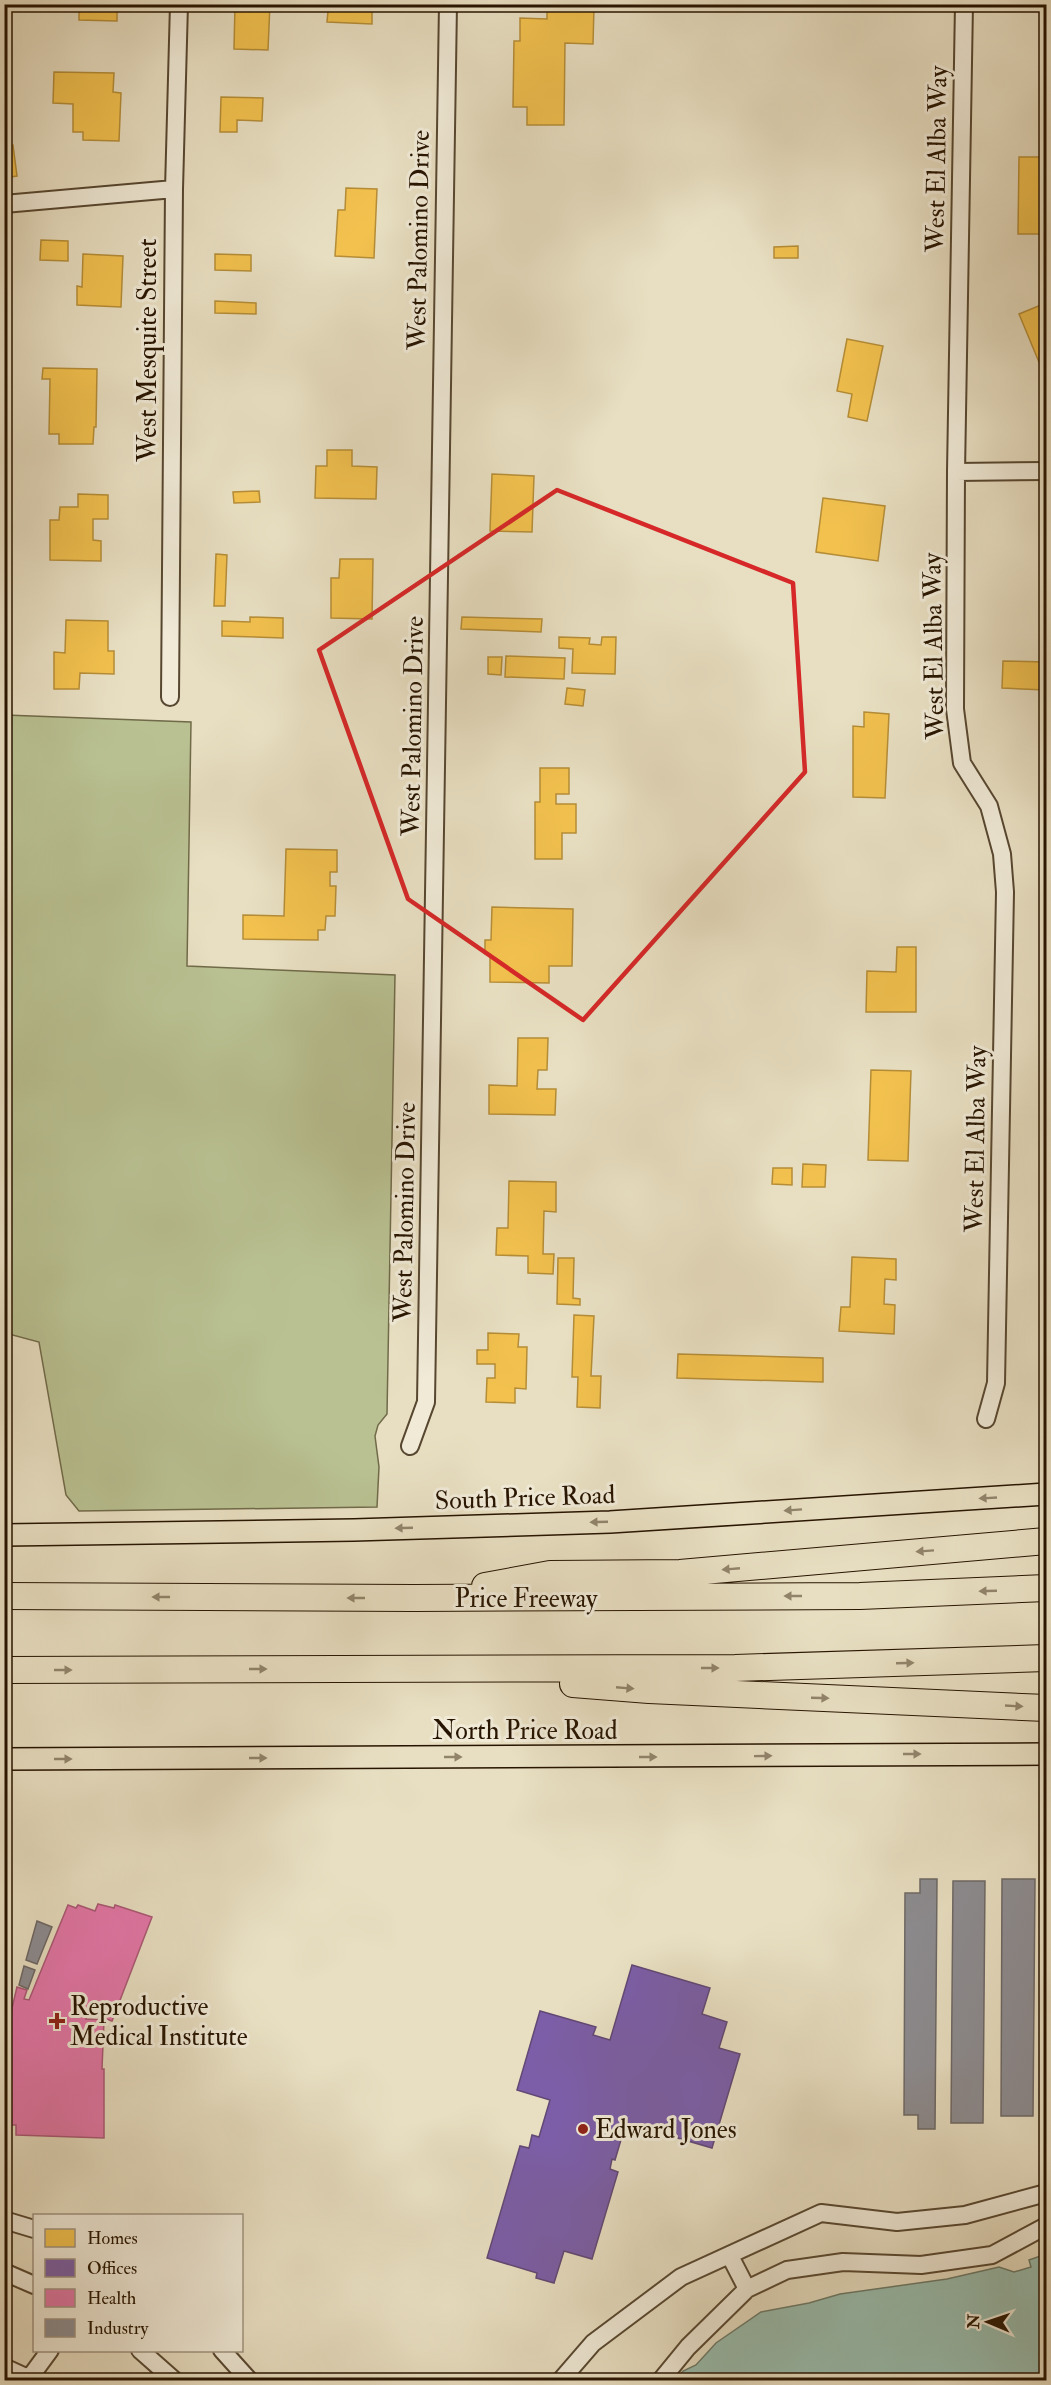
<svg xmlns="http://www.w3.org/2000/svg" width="1051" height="2385" viewBox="0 0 1051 2385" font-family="'IM FELL Double Pica',serif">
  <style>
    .green { fill: #b9c192; stroke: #706a49; stroke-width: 1.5 }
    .water { fill: #98bdae; stroke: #6b7968; stroke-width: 1.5 }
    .homes { fill: #f2c14e; stroke: #b58d37; stroke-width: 1.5 }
    .offices { fill: #7b5ea7; stroke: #624875; stroke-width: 1.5 }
    .health { fill: #e377a8; stroke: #ab5976; stroke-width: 1.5 }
    .industry { fill: #8d8d92; stroke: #6e6966; stroke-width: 1.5 }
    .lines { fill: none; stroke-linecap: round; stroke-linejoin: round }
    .minor-casing { stroke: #574730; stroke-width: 20 }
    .major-casing { stroke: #271400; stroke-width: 24 }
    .highway-casing { stroke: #271400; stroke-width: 28 }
    .minor { stroke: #f0ead7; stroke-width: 16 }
    .major { stroke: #e8dfc2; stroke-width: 21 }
    .highway { stroke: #e8dfc2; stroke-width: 26 }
    .oneway { fill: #91846b }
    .marked { fill: none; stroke: #d62828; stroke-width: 4.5; stroke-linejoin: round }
    .poi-dot { fill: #8f2418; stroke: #f0ead7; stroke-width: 2 }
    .labels { text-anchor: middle; stroke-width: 6; stroke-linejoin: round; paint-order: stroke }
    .street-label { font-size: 26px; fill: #271400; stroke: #f0ead7 }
    .poi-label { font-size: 26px; fill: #271400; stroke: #f0ead7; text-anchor: start }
  </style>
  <rect width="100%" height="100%" fill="#e8dfc2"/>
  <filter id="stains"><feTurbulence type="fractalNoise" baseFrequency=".00333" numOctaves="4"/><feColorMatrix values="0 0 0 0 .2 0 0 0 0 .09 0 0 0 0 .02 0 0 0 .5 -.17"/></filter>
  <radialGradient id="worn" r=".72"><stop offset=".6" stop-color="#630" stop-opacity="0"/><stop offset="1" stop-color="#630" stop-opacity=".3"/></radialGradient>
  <path class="green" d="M5,715L191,722L187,966L395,975L387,1414L378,1425L375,1436L379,1467L377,1507L79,1511L66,1495L39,1342L5,1333Z"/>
  <path class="water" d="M1046,2254V2380H676L683,2371L696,2365L716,2343L761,2312L809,2303L840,2294L947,2279L999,2267L1014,2272L1031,2267L1029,2260Z"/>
  <path class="homes" d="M123,4L122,10H117V21L79,20V6L48,5Z
    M235,4H270L268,50L234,49Z
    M317,4H372V24L327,22L328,11H317Z
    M547,5L594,6L593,44L565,43L564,125H527V107H513L514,41H520V18L547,19Z
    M54,72L114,73L113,92L121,93L119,141L83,140V132H73V104L53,103Z
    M221,97L263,98L262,121L237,120V132H220Z
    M13,145L17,176L4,178V146Z
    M1019,157H1046V234H1018Z
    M346,188L377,189L374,258L335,256L338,210H345Z
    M41,240L68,241V261L40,260Z
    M798,246V258H774V247Z
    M83,254L123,256L121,307L77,305V286L82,287Z
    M215,254L251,255V271L215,270Z
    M215,301L256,303V314L215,313Z
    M1041,305L1046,319V379L1019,314Z
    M847,339L883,346L867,421L848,417L852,394L837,391Z
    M43,368L97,369L96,427H94L93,444H59V434H49L50,379H42Z
    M327,450H352V466L377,467L376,499L315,498L316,466H327Z
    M492,474L534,476L532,532L490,531Z
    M259,491L260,502L234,503L233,492Z
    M78,494L108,495V519H93V540L101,541V561L50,560V520H59L60,507H78Z
    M823,498L885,506L878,561L816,552Z
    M216,554L227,555L225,606H214Z
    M340,559H373L372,619L331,618V578H339Z
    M250,617L283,618V638L222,636V621L250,622Z
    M462,617L542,619L541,632L461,629Z
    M66,620L108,621V651H114V674L80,673L79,689H54V652L65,653Z
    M559,637L590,638L589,644L601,645L602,637H616L615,674L572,673L573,649L559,648Z
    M506,656L565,658L564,679L505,677Z
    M488,657H502L501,675L488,674Z
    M1003,661L1046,662L1045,690L1002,688Z
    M567,688L585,690L583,706L565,704Z
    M864,712L889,714L885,798L853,797V726L864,727Z
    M540,768H569V794H556V804H576V833H562V859H535V802H540Z
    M286,849L337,850V872H330V886H336L335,916H326L325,930H318V940L243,939V915L284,916Z
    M492,907L573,909L572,966H549V983L490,982V954H485V940H491Z
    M897,947H916V1012H866L867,971L896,972Z
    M518,1038H548L547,1070H538L537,1089H556L555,1115L489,1114V1085L517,1086Z
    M871,1070L911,1071L908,1161L868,1160Z
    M803,1164L826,1165L825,1187H802Z
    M773,1168H792V1185L772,1184Z
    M509,1181L556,1182V1212L544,1211L543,1254H554L553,1274L528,1273V1256L496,1255L497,1228H508Z
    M852,1257L896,1259V1280L885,1279L884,1304L895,1305L894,1334L839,1331L841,1307H850Z
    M558,1258H574L573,1298L580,1299V1305L557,1304Z
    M574,1315L594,1316L591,1376H601L600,1408L577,1407L578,1377H572Z
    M488,1333L519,1334L518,1347H527L526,1389L515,1388V1403L486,1402L487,1378H495V1364H477V1350H488Z
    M678,1354L823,1358V1382L677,1378Z"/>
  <path class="offices" d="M632,1965L710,1988L702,2014L727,2022L719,2048L740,2054L712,2148L626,2123L615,2160L612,2159L610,2169L618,2172L592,2259L564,2251L554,2283L536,2278L537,2273L487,2258L520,2146L529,2148L532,2135L539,2137L550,2100L517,2090L540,2011L596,2027L593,2035L610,2040Z"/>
  <path class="health" d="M98,1904L114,1908L115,1905L152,1917L112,2021L88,2013L86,2019L104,2020L102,2069H104V2138L16,2135V2125H4V2025H8L17,1987L27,1990L24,1999L29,2000L68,1905L76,1908L78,1905L95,1911Z"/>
  <path class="industry" d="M920,1879H937L935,2129H918V2115H904L905,1893H920Z
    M1002,1879H1035L1033,2116H1001Z
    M953,1881H985L983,2123H951Z
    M37,1921L52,1927L37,1964L26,1960Z
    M24,1966L35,1970L28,1989L19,1985Z"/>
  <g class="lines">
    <g class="minor-casing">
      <path id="minor" d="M964,4L956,472L955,709L962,763L989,806L1002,854L1005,892L996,1383L986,1419
        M4,204L174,189
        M956,472L1046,471
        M170,697L174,189L179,4
        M410,1446L426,1402L448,4
        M4,2220L34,2229
        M730,2256L747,2289
        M4,2272L34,2285
        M140,2350L174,2380
        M222,2350L249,2380
        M4,2367L28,2378
        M28,2380L50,2350
        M561,2380L593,2343L681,2277L821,2213L897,2222L965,2215L1046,2193
        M661,2380L688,2347L747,2289L787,2270L843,2262L921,2265L992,2255L1046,2226"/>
    </g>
    <g class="major-casing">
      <path id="major" d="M4,1535L354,1530L610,1522L1046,1494
        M4,1759L1046,1754"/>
    </g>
    <g class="highway-casing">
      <path id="highway" d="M485,1586L550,1574L680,1573L1046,1541
        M4,1596L414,1598L860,1596L1046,1588
        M4,1670L735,1668L1046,1658
        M573,1684L649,1690L1046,1708"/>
    </g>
    <use href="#minor" class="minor"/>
    <use href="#major" class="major"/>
    <use href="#highway" class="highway"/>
  </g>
  <defs><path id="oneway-solid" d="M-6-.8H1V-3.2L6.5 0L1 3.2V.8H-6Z" transform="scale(1.5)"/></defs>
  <g class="oneway">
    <use href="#oneway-solid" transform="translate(988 1498) rotate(177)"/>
    <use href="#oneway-solid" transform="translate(793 1510) rotate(176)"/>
    <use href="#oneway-solid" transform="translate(599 1522) rotate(178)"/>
    <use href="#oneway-solid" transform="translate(404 1528) rotate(178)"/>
    <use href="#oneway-solid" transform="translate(925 1551) rotate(176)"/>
    <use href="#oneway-solid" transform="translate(731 1569) rotate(175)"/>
    <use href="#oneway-solid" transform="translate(988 1591) rotate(178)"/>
    <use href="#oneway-solid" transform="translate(793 1596) rotate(180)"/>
    <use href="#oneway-solid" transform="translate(161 1597) rotate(-180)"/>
    <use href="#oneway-solid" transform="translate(356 1598) rotate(-180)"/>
    <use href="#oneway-solid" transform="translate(905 1663) rotate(-2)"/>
    <use href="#oneway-solid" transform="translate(710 1668)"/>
    <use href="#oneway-solid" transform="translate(258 1669)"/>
    <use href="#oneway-solid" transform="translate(63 1670)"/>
    <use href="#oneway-solid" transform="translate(625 1688) rotate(5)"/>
    <use href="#oneway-solid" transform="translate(820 1698) rotate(2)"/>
    <use href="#oneway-solid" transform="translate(1014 1706) rotate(3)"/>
    <use href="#oneway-solid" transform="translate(912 1754)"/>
    <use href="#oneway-solid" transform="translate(763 1756) rotate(-1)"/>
    <use href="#oneway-solid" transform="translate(453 1757)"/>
    <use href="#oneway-solid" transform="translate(648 1757)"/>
    <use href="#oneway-solid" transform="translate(258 1758)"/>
    <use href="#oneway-solid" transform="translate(63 1759)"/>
  </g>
  <path class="marked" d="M557,490L793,583L805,772L583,1020L408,899L319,650Z"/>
  <g class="poi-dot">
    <path d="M54 2012h6v6h6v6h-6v6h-6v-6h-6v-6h6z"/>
    <circle cx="583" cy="2129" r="6"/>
  </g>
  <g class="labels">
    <g class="street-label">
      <text transform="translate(936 159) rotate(-89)" y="9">West El Alba Way</text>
      <text transform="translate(418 240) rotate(-89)" y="9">West Palomino Drive</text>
      <text transform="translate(147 350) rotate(-90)" y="9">West Mesquite Street</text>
      <text transform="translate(933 646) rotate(-91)" y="9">West El Alba Way</text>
      <text transform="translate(412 726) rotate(-89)" y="9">West Palomino Drive</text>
      <text transform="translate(975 1139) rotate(-89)" y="9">West El Alba Way</text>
      <text transform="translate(404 1212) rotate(-89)" y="9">West Palomino Drive</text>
      <text transform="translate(525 1497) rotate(-2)" y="9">South Price Road</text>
      <text x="526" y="1607">Price Freeway</text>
      <text x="525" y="1739">North Price Road</text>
    </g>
    <g class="poi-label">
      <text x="70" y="2015">Reproductive<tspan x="70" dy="30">Medical Institute</tspan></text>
      <text x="595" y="2138">Edward Jones</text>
    </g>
  </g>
  <rect width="1051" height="2385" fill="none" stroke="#e8dfc2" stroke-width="24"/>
  <rect x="6" y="6" width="1039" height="2373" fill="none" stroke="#271400" stroke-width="3"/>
  <rect x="12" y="12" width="1027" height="2361" fill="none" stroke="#271400" stroke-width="1.5"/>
  <rect x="33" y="2214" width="210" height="138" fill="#f0ead7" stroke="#a09481" stroke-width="1.5"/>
  <rect x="45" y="2229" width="30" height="18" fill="#f2c14e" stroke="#a09481" stroke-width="1.5"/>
  <text x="87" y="2244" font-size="18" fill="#271400">Homes</text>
  <rect x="45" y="2259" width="30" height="18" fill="#7b5ea7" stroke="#a09481" stroke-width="1.5"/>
  <text x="87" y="2274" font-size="18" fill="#271400">Offices</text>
  <rect x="45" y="2289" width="30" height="18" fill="#e377a8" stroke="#a09481" stroke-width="1.5"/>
  <text x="87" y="2304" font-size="18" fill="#271400">Health</text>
  <rect x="45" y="2319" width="30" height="18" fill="#8d8d92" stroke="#a09481" stroke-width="1.5"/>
  <text x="87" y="2334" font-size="18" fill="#271400">Industry</text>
  <g transform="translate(988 2322) rotate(272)" stroke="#f0ead7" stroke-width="4.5" paint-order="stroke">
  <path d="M0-4.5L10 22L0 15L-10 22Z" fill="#271400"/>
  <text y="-9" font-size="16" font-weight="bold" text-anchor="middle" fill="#271400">N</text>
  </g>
  <rect width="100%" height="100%" filter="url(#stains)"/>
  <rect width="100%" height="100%" fill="url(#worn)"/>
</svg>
